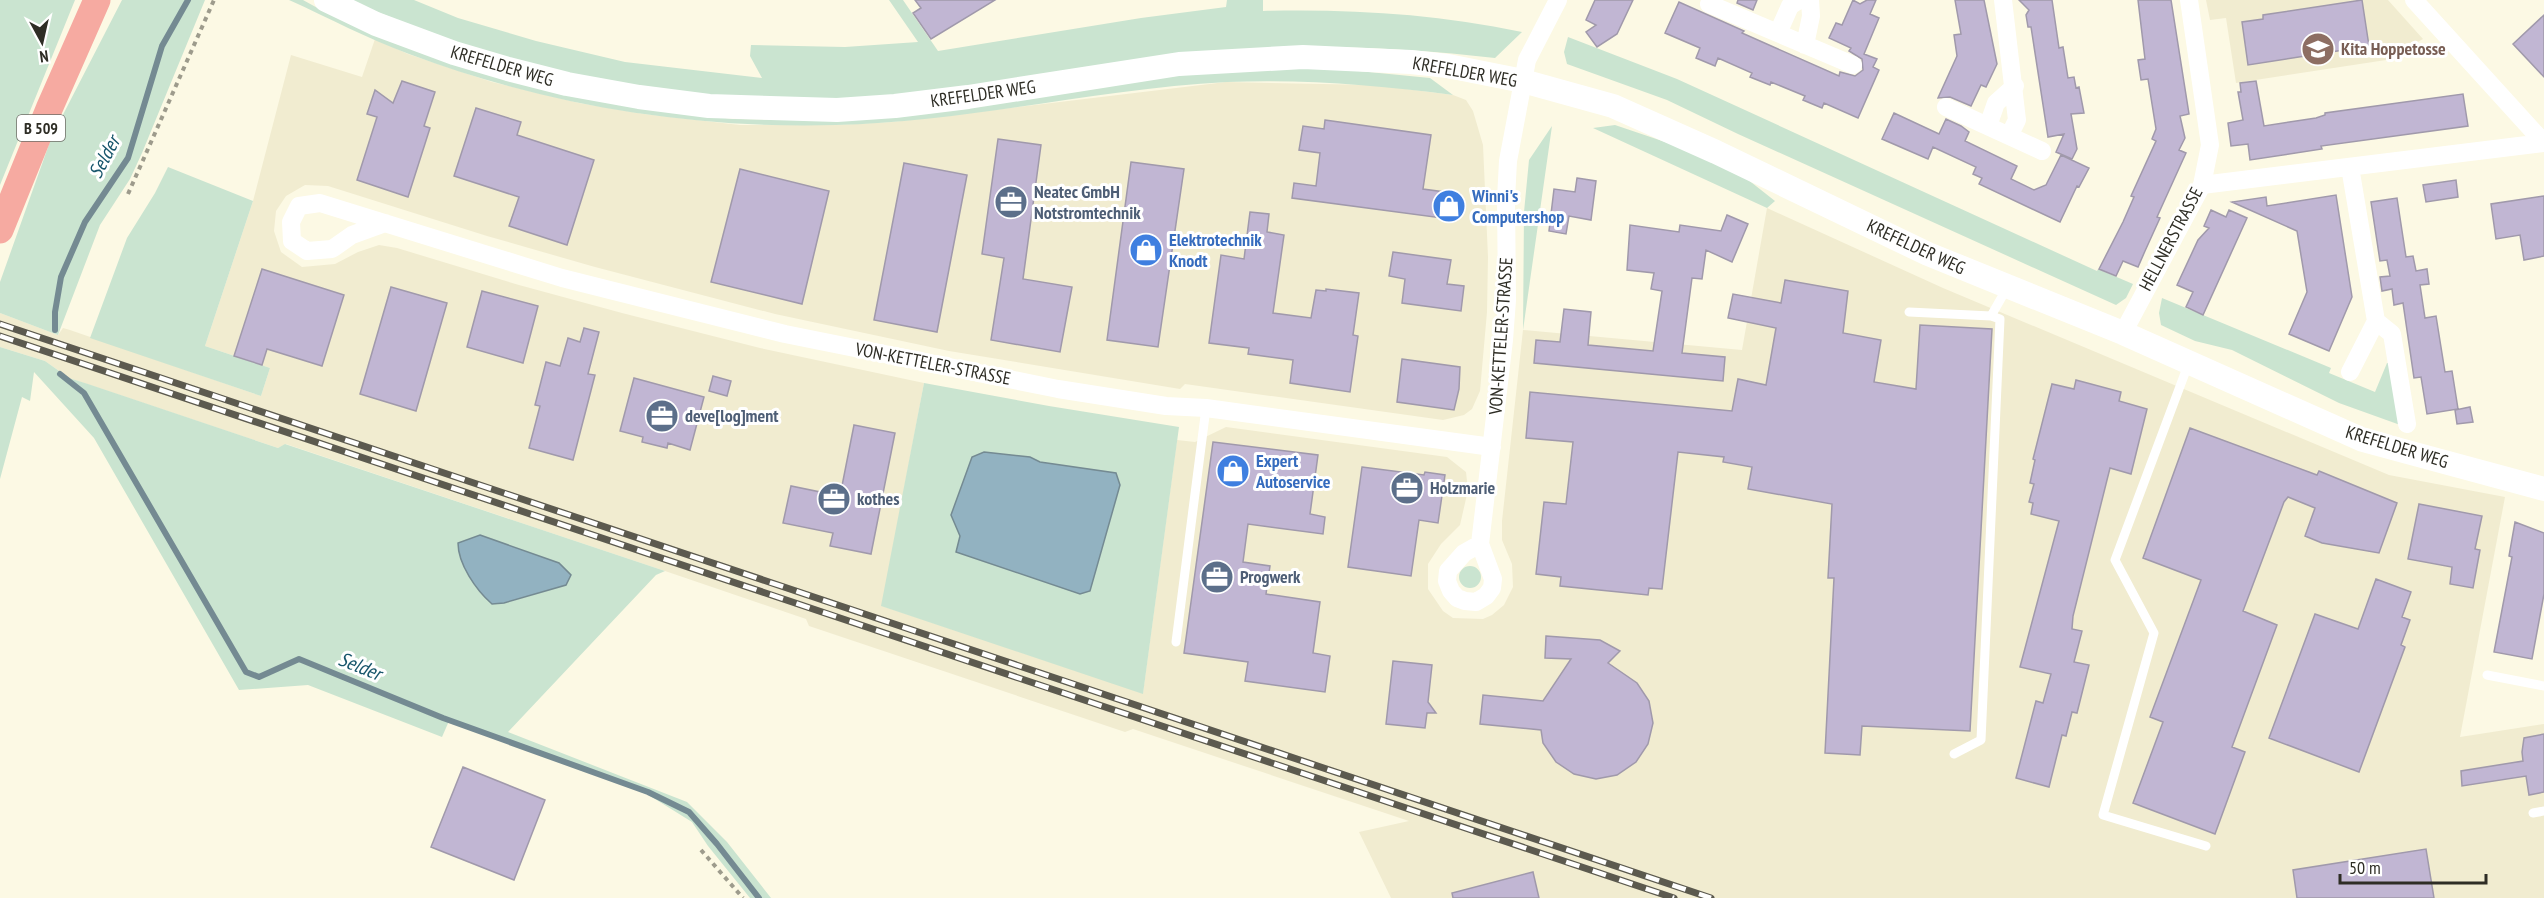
<svg xmlns="http://www.w3.org/2000/svg" width="2544" height="898" viewBox="0 0 2544 898" font-family="'PT Sans Narrow',sans-serif">
  <style>
    .built { fill: #f1ecd0 }
    .green { fill: #cae4d0; fill-rule: evenodd }
    .water { fill: #92b2c1; stroke: #748a92; stroke-width: 1.5 }
    .lines { fill: none; stroke-linecap: round; stroke-linejoin: round }
    .stream { stroke: #748a92; stroke-width: 6 }
    .building { fill: #c1b6d3; stroke: #a099ab; stroke-width: 1.5 }
    .path { stroke: #9d9b8c; stroke-width: 4; stroke-dasharray: 4.5 4.5; stroke-linecap: butt }
    .lane { stroke: #fff; stroke-width: 9 }
    .street { stroke: #fff; stroke-width: 18 }
    .secondary { stroke: #fff; stroke-width: 24 }
    .primary { stroke: #f6aaa1; stroke-width: 27 }
    .rail-casing { stroke: #5c5a4f; stroke-width: 7 }
    .rail { stroke: #fff; stroke-width: 4.5; stroke-dasharray: 14; stroke-linecap: butt }
    .labels { text-anchor: middle; stroke-width: 6; stroke-linejoin: round; paint-order: stroke }
    .shield { fill: #fff; stroke: #6d6c66; stroke-width: 1.5 }
    .shield-label { font-size: 16px; font-weight: bold; fill: #2e2d25 }
    .education-label { font-size: 18px; font-weight: bold; fill: #785e54; stroke: #fff; text-anchor: start }
    .street-label { font-size: 18px; fill: #2e2d25; stroke: #fff }
    .service-label { font-size: 18px; font-weight: bold; fill: #4e5e75; stroke: #fff; text-anchor: start }
    .shop-label { font-size: 18px; font-weight: bold; fill: #366cbe; stroke: #fff; text-anchor: start }
    .water-label { font-size: 20px; font-style: italic; fill: #18566c; stroke: #fff }
  </style>
  <rect width="100%" height="100%" fill="#fcf9e4"/>
  <path class="built" d="M2206,0H2388L2423,39L2386,60L2236,83L2226,18L2210,20Z
    M375,39L408,54L492,82L579,103L644,114L740,125H837L893,122L1226,82L1375,85L1453,95L1466,100L1473,111L1483,145L1488,257L1487,312L1480,391L1472,409L1464,415L1443,420L1185,384L1180,389L949,351L775,314L595,267L487,236L328,186L305,185L286,196L276,211L274,231L281,252L302,267L335,264L358,252L379,245L397,248L519,285L622,313L760,348L924,383L882,606L1143,693L1177,440L1195,442L1226,427L1447,457L1466,472L1468,490L1460,525L1441,544L1428,564V589L1443,611L1453,618L1483,619L1492,615L1504,605L1513,587L1512,564L1502,540V521L1523,330L1742,350L1767,208L1943,288L2389,475L2505,497L2460,737L2544,724V898H1391L1359,832L1409,821L1133,729L1125,732L809,626L806,619L665,571L286,444L278,448L69,378L45,361L0,347V313L58,335L63,328L70,330L261,396L270,368L205,346L253,201L291,55L362,77Z"/>
  <path class="green" d="M0,0H75L0,185Z
    M122,0H205L142,153L130,179L100,225L58,335L0,313V282L52,136Z
    M289,0H303L323,11L646,108L733,119L806,120L1226,70L1328,68L1430,78L1453,95C1378,85 1303,79 1227,82C1096,89 967,122 836,125C690,129 545,105 409,54C368,39 329,18 289,0Z
    M349,0H414L458,18L536,41L625,62L762,78L750,56L751,45L845,47L918,42L889,0H903L938,51L1141,18L1226,7L1227,0H1263V11C1353,9 1434,14 1522,32L1495,58C1405,48 1316,43 1226,52C1094,64 964,95 832,99C806,100 781,98 756,97C731,95 705,96 680,93C564,80 455,46 349,0Z
    M1568,37L1677,79L2097,271L2098,269L2133,284L2126,298L2116,305L1738,134L1667,100L1567,64L1564,52Z
    M1615,125L1677,146L1742,175L1775,201L1767,208L1593,128Z
    M1552,126L1523,330L1524,212L1529,160Z
    M168,167L253,201L205,346L270,368L261,396L90,338L127,238L155,193Z
    M2162,298L2331,368L2329,373L2375,392L2387,363H2393L2403,426L2339,403L2232,350L2195,341L2161,325L2159,313Z
    M0,347L45,361L69,378L88,384L278,448L285,444L665,571L656,575L508,732L687,802L727,842L771,898H750L708,846L692,822L647,794L449,721L442,737L308,685L239,690L94,438L34,372L30,401L22,397L0,479ZM480,535L559,563L571,575L566,585L505,603L492,604Z
    M924,383L1049,406L1179,427L1143,694L881,606ZM1030,457L1040,462L1116,473L957,553L960,536Z
    M1459 577a11 11 0 1 1 22 0a11 11 0 1 1-22 0Z"/>
  <path class="water" d="M984,452L1030,457L1040,462L1116,473L1120,485L1090,591L1080,594L956,552L960,536L951,515L972,457Z
    M480,535L559,563L571,575L566,585L504,603L492,604C476,590 458,564 458,543Z"/>
  <g class="lines">
    <path class="stream" d="M55,330V312L61,277L85,222L128,158L162,46L188,0
      M60,374L84,393L246,672L259,677L299,659L443,718L648,792L689,812L717,844L759,898"/>
  </g>
  <path class="building" d="M915,0H995L931,39L913,13L921,8Z
    M1595,0H1633L1617,34L1597,47L1586,32L1596,25L1586,20Z
    M1738,0H1757L1753,10L1737,3Z
    M1853,0L1860,4L1867,0H1876L1870,14L1879,18L1864,54L1877,59L1873,67L1879,70L1858,118L1824,103L1822,108L1803,100L1805,96L1771,82L1770,85L1750,77L1752,73L1718,58L1715,66L1696,58L1700,48L1665,33L1679,2L1744,31L1742,33L1839,76L1840,72L1855,76L1863,70L1862,59L1849,51L1851,48L1829,38L1836,23L1842,25Z
    M1955,0H1984L1997,64L1986,87L1981,85L1971,106L1950,97L1938,98L1957,56L1954,35L1961,34Z
    M2019,0H2052L2059,48L2063,47L2068,78L2074,77L2076,88L2079,87L2084,113L2071,114L2077,149L2072,159L2056,152L2064,134L2048,137L2031,27H2028L2026,15L2029,10Z
    M2138,0H2171L2189,114L2180,116L2185,138L2179,150L2186,153L2157,217L2160,218L2145,251L2138,267L2123,261L2116,276L2099,269L2123,222L2134,197L2131,196L2156,141L2152,139L2156,129L2148,79L2141,80L2138,60L2145,59Z
    M2362,0L2369,46L2248,65L2242,22L2263,19V15Z
    M2544,15V77L2513,44Z
    M402,81L435,92L424,126L430,128L408,197L357,180L377,117L367,114L375,90L393,103Z
    M2256,81L2264,126L2316,118L2325,115V113L2463,94L2468,126L2321,146L2322,149L2250,160L2248,144L2231,146L2228,123L2243,120L2238,92H2241L2240,83Z
    M476,108L521,122L517,135L594,160L567,245L509,226L519,197L454,176Z
    M1894,113L1939,134L1946,119L1961,126L1969,132L1965,141L2017,166L2011,179L2034,190L2046,185L2061,155L2089,168L2079,187L2077,186L2060,222L1979,184L1982,178L1973,174L1976,167L1933,147L1928,159L1882,139Z
    M1325,120L1431,135L1423,189L1460,194L1457,220L1292,198L1294,183L1316,186L1320,153L1299,150L1303,126L1324,129Z
    M998,139L1041,145L1023,279L1072,287L1060,352L991,340L1004,258L982,254Z
    M1131,162L1184,169L1158,347L1107,340Z
    M904,163L967,175L937,332L874,320Z
    M740,169L829,191L802,304L711,282Z
    M1577,178L1596,181L1591,220L1569,216L1566,234L1549,231L1554,189L1575,192Z
    M2456,180L2458,197L2426,202L2423,185Z
    M2336,195L2352,297L2329,351L2289,334L2307,292L2297,231L2232,202L2266,197L2267,206Z
    M2544,196V256L2524,260L2520,235L2496,239L2491,204Z
    M2397,198L2406,257L2413,256L2416,271L2427,269L2429,284L2420,285L2425,318L2436,316L2445,372L2452,371L2458,409L2427,414L2421,377L2414,378L2403,303L2394,305L2392,289L2382,291L2380,277L2390,276L2387,260L2380,261L2371,202Z
    M2211,210L2226,217L2229,210L2247,218L2203,315L2186,307L2193,292L2177,285L2198,240L2209,228L2204,226Z
    M1250,212L1269,214L1267,232L1284,235L1273,313L1311,318L1316,290L1326,291V289L1359,293L1353,335L1358,336L1350,392L1290,383L1293,360L1248,354L1249,348L1209,343L1221,255L1244,259Z
    M1727,215L1748,224L1732,262L1706,250L1702,279L1692,278L1682,353L1725,357L1723,381L1534,363L1536,340L1560,342L1564,309L1591,312L1588,345L1653,351L1662,291L1651,289L1654,273L1627,270L1630,225L1679,232L1680,225L1721,231Z
    M1393,252L1451,260L1447,284L1464,286L1461,311L1402,303L1405,279L1389,276Z
    M262,269L344,295L322,366L267,349L262,365L234,356Z
    M1785,280L1848,291L1843,333L1881,340L1874,382L1916,389L1920,325L1992,329L1970,731L1862,726L1860,755L1825,753L1834,578H1828L1832,504L1748,489L1752,467L1723,462L1724,457L1678,452L1662,589L1649,588L1648,595L1560,586L1561,577L1536,574L1544,502L1566,504L1573,442L1526,438L1530,392L1732,411L1738,379L1766,385L1776,328L1728,318L1733,294L1781,303Z
    M391,287L447,303L416,411L360,394Z
    M482,291L538,306L523,363L467,347Z
    M584,328L599,332L588,374L595,375L573,460L529,448L540,406L535,405L546,362L560,366L568,338L580,342Z
    M1402,359L1460,367L1459,389L1454,410L1397,402Z
    M713,376L731,381L727,396L709,391Z
    M634,378L704,397L690,450L668,443L667,448L642,442L643,437L620,431Z
    M2076,380L2121,392L2119,401L2147,409L2131,474L2110,468L2073,616L2072,629L2082,631L2074,662L2089,665L2077,713L2072,712L2066,736L2062,735L2049,787L2016,778L2036,701L2043,703L2051,674L2020,667L2059,521L2031,514L2033,503L2029,502L2034,484L2030,483L2035,460L2033,459L2052,384L2074,389Z
    M2470,407L2473,422L2457,424L2455,410Z
    M854,425L895,433L871,554L830,546L833,533L783,523L791,486L840,496Z
    M2190,428L2317,475L2319,471L2397,503L2379,553L2322,543L2305,536L2315,508L2288,497L2284,502L2243,611L2277,625L2232,747L2245,752L2215,834L2133,803L2163,722L2150,717L2201,580L2143,558Z
    M1213,442L1318,455L1310,514L1325,517L1323,534L1248,524L1243,562L1270,566L1266,594L1320,602L1313,653L1330,656L1325,692L1245,681L1248,662L1184,653Z
    M1362,467L1424,475L1425,472L1445,475L1438,523L1419,520L1411,576L1348,567Z
    M2419,504L2482,516L2475,549L2480,550L2473,588L2450,584L2452,567L2408,559Z
    M2515,522L2544,533V594L2532,659L2494,652L2512,557L2509,556Z
    M2376,579L2411,592L2402,617L2410,620L2401,645L2405,647L2359,772L2269,738L2315,614L2358,629Z
    M1546,636L1600,640L1620,651L1608,663L1637,683L1649,701L1653,723L1648,744L1636,762L1617,775L1596,779L1574,774L1556,762L1543,743L1541,730L1480,724L1483,695L1543,701L1571,659L1545,658Z
    M1393,661L1432,665L1428,702L1436,713H1427L1425,728L1386,724Z
    M2544,734V792L2529,795L2526,776L2462,786L2461,771L2523,761L2522,752L2524,738Z
    M463,767L545,800L514,880L431,847Z
    M2426,849L2434,898H2297L2293,870Z
    M1533,872L1539,898H1453L1452,893Z"/>
  <g class="lines">
    <path class="path" d="M128,194L214,0
      M701,850L743,898"/>
    <path class="lane" d="M1909,312L1991,316L2007,288
      M2188,365L2115,560L2154,633L2103,815L2206,846
      M1176,642L1206,408
      M2487,675L2544,686
      M1954,754L1981,740L2000,319L1991,316
      M2533,813L2544,811"/>
    <path class="street" d="M2003,0L2017,120L2009,136
      M2414,0L2544,143
      M1709,4L1853,65
      M1778,33L1790,6L1799,0
      M1805,45L1811,16L1810,0
      M1946,107L2042,151
      M1988,126L1996,103L2015,86
      M2350,167L2376,321L2350,372
      M2202,185L2543,143
      M385,223L352,235L332,249L307,251L292,241L291,222L299,206L320,203L562,278L785,334L1058,389L1166,406L1206,408L1492,447
      M2376,321L2392,334L2407,424
      M2123,333L2202,185L2210,145L2189,0
      M1480,544L1464,553L1448,571L1447,581L1451,591L1457,598L1465,601L1476,602L1486,596L1492,588L1493,579L1480,544L1504,340L1507,300L1506,199L1508,161L1527,60L1558,0"/>
    <path class="secondary" d="M326,0L376,24L454,53L508,69L567,84L639,97L709,106L837,110L895,106L968,97L1179,64L1303,57L1411,62L1448,66L1523,81L1613,106L1716,152L1928,254L2123,333L2363,440L2544,489"/>
    <path class="primary" d="M0,230L49,109L97,0"/>
    <g class="rail-casing">
      <path id="rail" d="M0,324L1711,898
        M0,336L1674,898"/>
    </g>
    <use href="#rail" class="rail"/>
  </g>
  <defs>
    <g id="school-disc" transform="scale(1.725)"><circle r="9.5" fill="#8d6e63" stroke="#fff"/><path d="M0-5L7-2L0 1L-7-2ZM-4 1L0 2.5L4 1V4Q0 6-4 4Z" fill="#fff"/></g>
    <g id="office-disc" transform="scale(1.725)"><circle r="9.5" fill="#5c6f8a" stroke="#fff"/><path d="M-6-3h4V-5.5h4V-3h4V5H-6ZM-1-4.5V-3h2v-1.5ZM-6 0V1H6V0Z" fill="#fff"/></g>
    <g id="shop-disc" transform="scale(1.725)"><circle r="9.5" fill="#3f7fe0" stroke="#fff"/><path d="M-5-2.5h2.3a2.7 3.5 0 0 1 5.4 0H5L5.5 6h-11ZM-1.5-2.5h3a1.5 2.3 0 0 0-3 0Z" fill="#fff"/></g>
  </defs>
  <g fill-rule="evenodd">
    <use href="#school-disc" x="2318" y="49"/>
    <use href="#office-disc" x="1011" y="202"/>
    <use href="#shop-disc" x="1449" y="206"/>
    <use href="#shop-disc" x="1146" y="250"/>
    <use href="#office-disc" x="662" y="416"/>
    <use href="#shop-disc" x="1233" y="471"/>
    <use href="#office-disc" x="1407" y="488"/>
    <use href="#office-disc" x="834" y="499"/>
    <use href="#office-disc" x="1217" y="577"/>
  </g>
  <g class="labels">
    <rect class="shield" x="17" y="115" width="48" height="26" rx="4.5"/>
    <g class="shield-label">
      <text x="41" y="134">B 509</text>
    </g>
    <g class="education-label">
      <text x="2341" y="55">Kita Hoppetosse</text>
    </g>
    <g class="street-label">
      <text transform="translate(502 66) rotate(16)" y="6">KREFELDER WEG</text>
      <text transform="translate(1465 72) rotate(10)" y="6">KREFELDER WEG</text>
      <text transform="translate(983 94) rotate(-8)" y="6">KREFELDER WEG</text>
      <text transform="translate(2171 239) rotate(-62)" y="6">HELLNERSTRASSE</text>
      <text transform="translate(1916 247) rotate(25)" y="6">KREFELDER WEG</text>
      <text transform="translate(1501 336) rotate(-86)" y="6">VON-KETTELER-STRASSE</text>
      <text transform="translate(933 364) rotate(11)" y="6">VON-KETTELER-STRASSE</text>
      <text transform="translate(2397 447) rotate(17)" y="6">KREFELDER WEG</text>
    </g>
    <g class="service-label">
      <text x="1034" y="198">Neatec GmbH<tspan x="1034" dy="21">Notstromtechnik</tspan></text>
      <text x="685" y="422">deve[log]ment</text>
      <text x="1430" y="494">Holzmarie</text>
      <text x="857" y="505">kothes</text>
      <text x="1240" y="583">Progwerk</text>
    </g>
    <g class="shop-label">
      <text x="1472" y="202">Winni's<tspan x="1472" dy="21">Computershop</tspan></text>
      <text x="1169" y="246">Elektrotechnik<tspan x="1169" dy="21">Knodt</tspan></text>
      <text x="1256" y="467">Expert<tspan x="1256" dy="21">Autoservice</tspan></text>
    </g>
    <g class="water-label">
      <text transform="translate(104 157) rotate(-62)" y="7">Selder</text>
      <text transform="translate(360 666) rotate(22)" y="7">Selder</text>
    </g>
  </g>
  <g transform="translate(42 42) rotate(172)" stroke="#ffffff" stroke-width="4.5" paint-order="stroke">
  <path d="M0-4.5L10 22L0 15L-10 22Z" fill="#2e2d25"/>
  <text y="-9" font-size="16" font-weight="bold" text-anchor="middle" fill="#2e2d25">N</text>
  </g>
  <path d="M2340 874v9h146v-9" fill="none" stroke="#2e2d25" stroke-width="3"/>
  <text x="2349" y="874" font-size="18" fill="#2e2d25" stroke="#ffffff" stroke-width="4.5" paint-order="stroke">50 m</text>
</svg>
